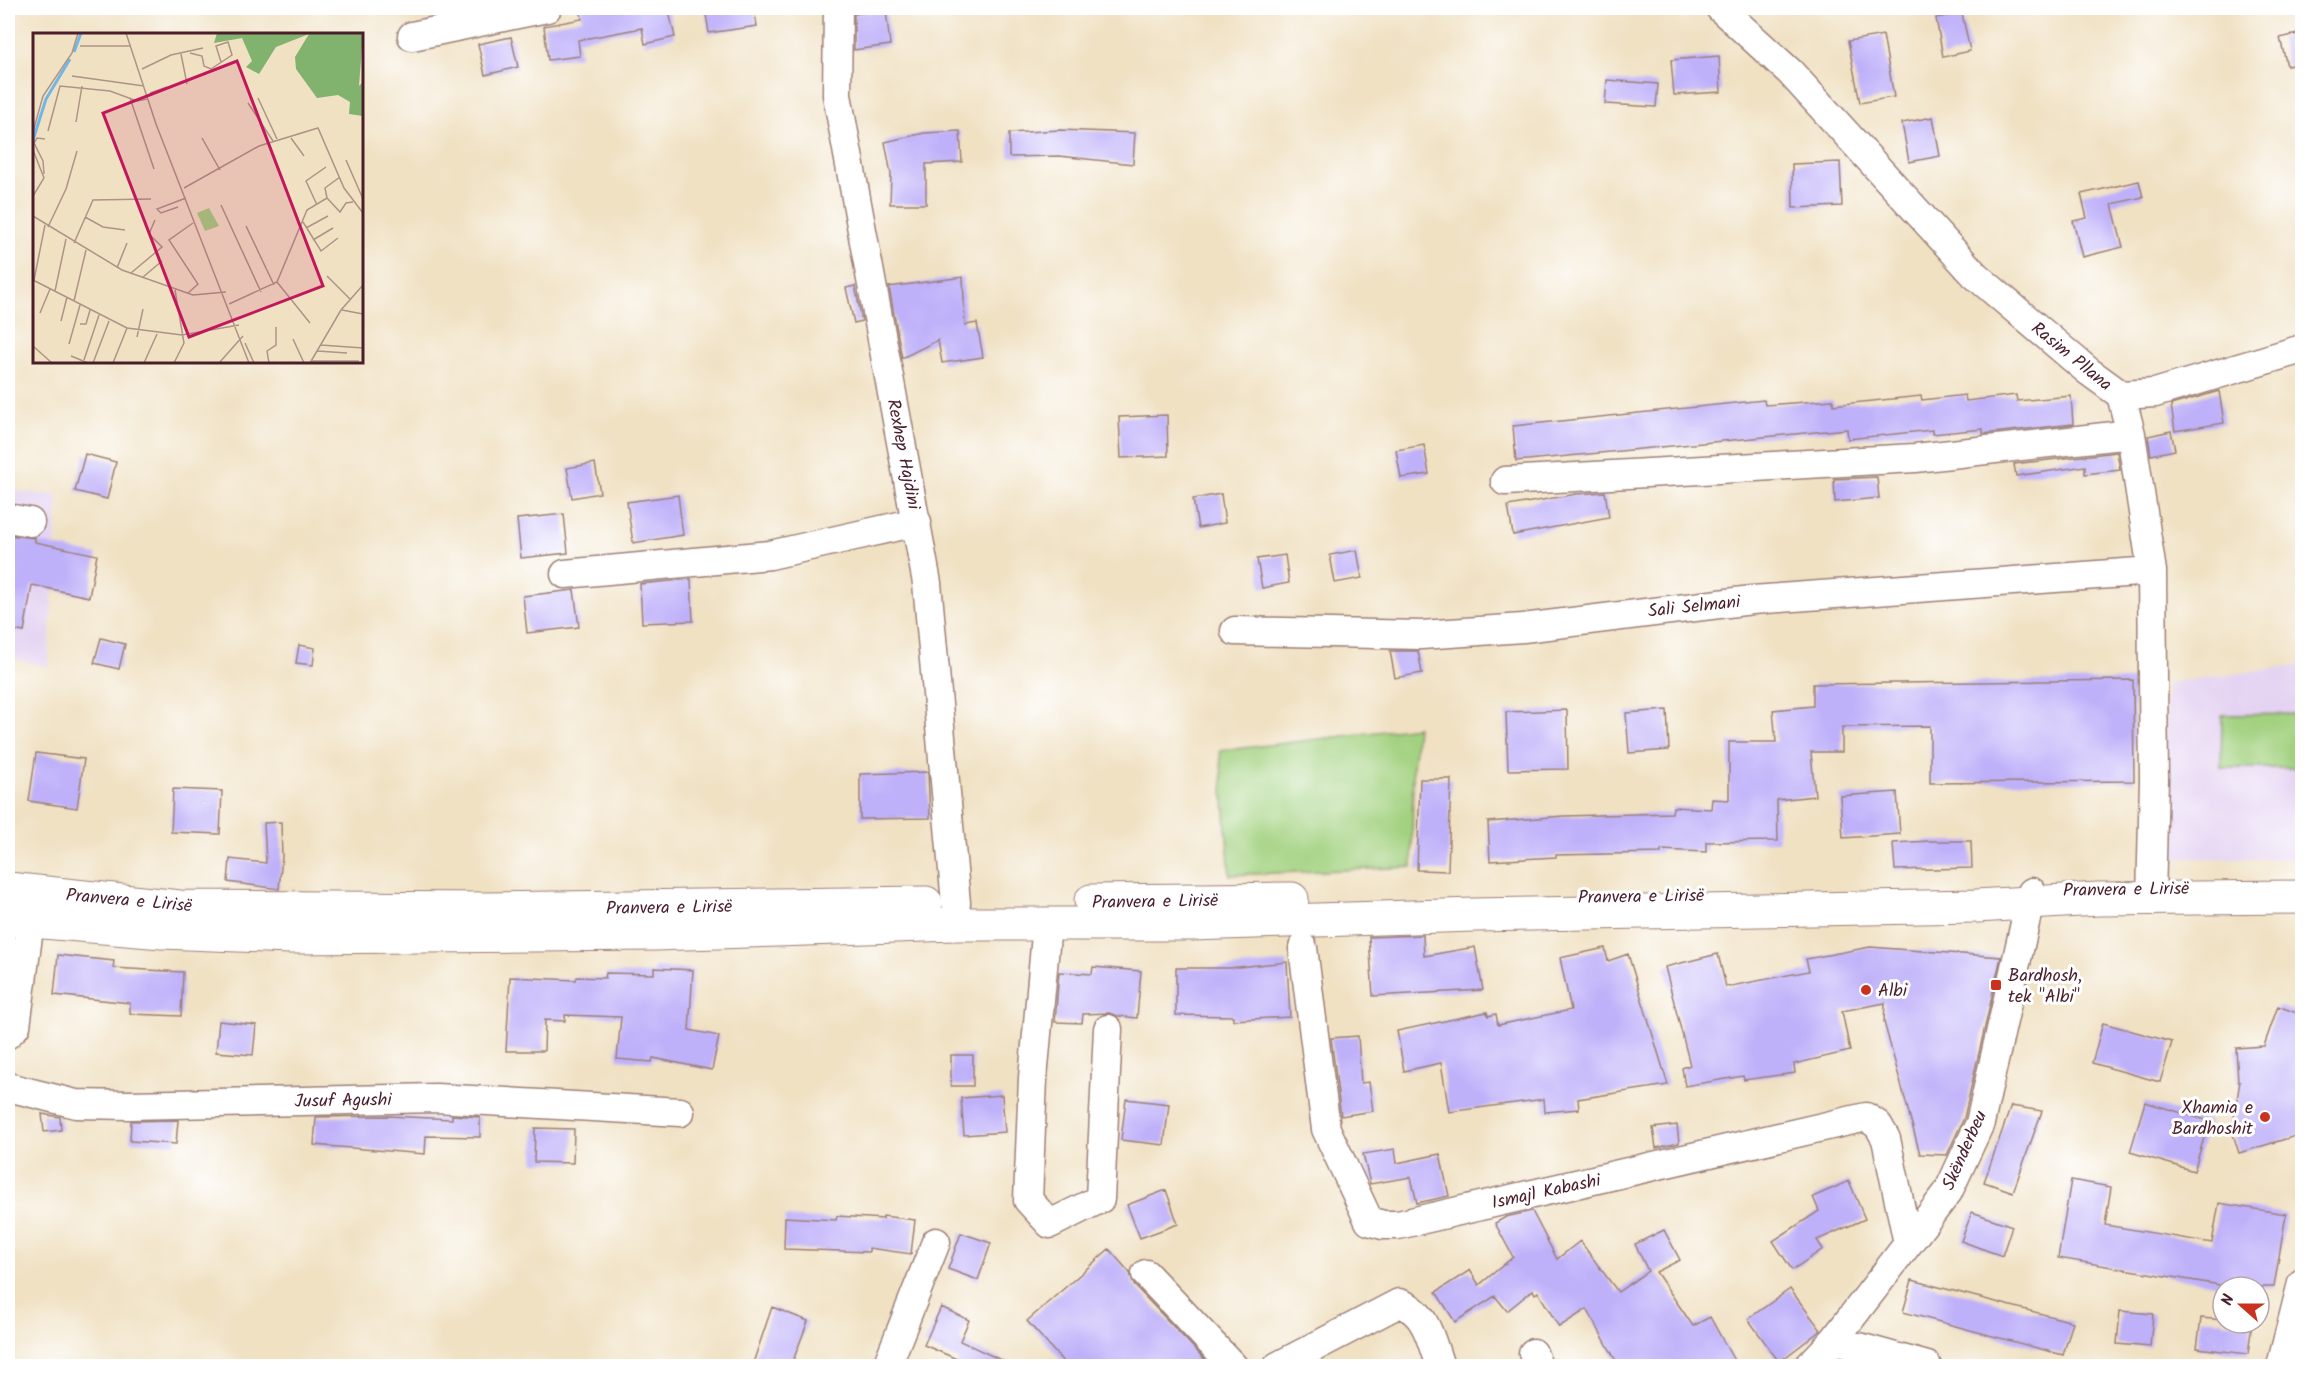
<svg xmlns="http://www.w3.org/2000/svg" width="2310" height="1374" viewBox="0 0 2310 1374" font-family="Kalam,sans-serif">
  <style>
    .built { fill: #e4d3f2 }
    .green { fill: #a2d17f; stroke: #767855; stroke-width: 1.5 }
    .building { fill: #beb0f9 }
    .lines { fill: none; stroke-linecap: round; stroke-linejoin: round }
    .minor-casing { stroke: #9d8077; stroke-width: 31 }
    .major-casing { stroke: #9d8077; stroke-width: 35 }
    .minor { stroke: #fff; stroke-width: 28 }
    .major { stroke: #fff; stroke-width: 33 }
    .poi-dot { fill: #c8321e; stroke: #fff; stroke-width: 2 }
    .labels { text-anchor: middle; stroke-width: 6; stroke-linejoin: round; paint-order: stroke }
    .street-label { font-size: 18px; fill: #4a1f2b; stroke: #fff }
    .poi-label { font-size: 18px; fill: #4a1f2b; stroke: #fff; text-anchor: start }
    .inset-river { fill: none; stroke: #70b7e7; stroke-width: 3 }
    .inset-road { fill: none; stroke: #ae9386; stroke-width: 1.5 }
    .view { fill: #c2185b; fill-opacity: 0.15; stroke: #c2185b; stroke-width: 3 }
    .inset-edge { fill: none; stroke: #4a1f2b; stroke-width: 3 }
  </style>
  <rect width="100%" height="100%" fill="#fff"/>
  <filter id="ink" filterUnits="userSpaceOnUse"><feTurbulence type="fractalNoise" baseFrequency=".0167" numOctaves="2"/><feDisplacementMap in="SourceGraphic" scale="12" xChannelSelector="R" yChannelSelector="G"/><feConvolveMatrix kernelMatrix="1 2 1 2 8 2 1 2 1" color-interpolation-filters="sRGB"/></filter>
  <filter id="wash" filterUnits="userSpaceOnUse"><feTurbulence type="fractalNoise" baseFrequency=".008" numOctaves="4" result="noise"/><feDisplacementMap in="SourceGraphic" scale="24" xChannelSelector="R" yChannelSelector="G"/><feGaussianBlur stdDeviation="1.35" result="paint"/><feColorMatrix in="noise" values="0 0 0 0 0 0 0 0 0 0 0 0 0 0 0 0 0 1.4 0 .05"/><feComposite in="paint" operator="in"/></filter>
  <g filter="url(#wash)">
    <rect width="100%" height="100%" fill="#f0e1c3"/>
    <path class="built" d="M8,491L58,495L48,667L8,657Z
      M2302,665V859L2163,858L2167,683Z"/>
    <path class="green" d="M2302,714V768H2221L2222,715Z
      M1417,727L1413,768L1412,867L1230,875L1220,751Z"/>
    <g id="blocks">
      <path class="building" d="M580,8H668L675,37L645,44L642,28L578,40L580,56L548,60L544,26L582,19Z
        M705,8H754L757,26L709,33Z
        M886,10L890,45L854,50V14Z
        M1962,13L1970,51L1943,57L1936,18Z
        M2302,33V63L2287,66L2280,38Z
        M1883,35L1894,97L1860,103L1848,41Z
        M511,37L518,67L485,75L478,44Z
        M1719,56L1721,92L1674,95L1671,60Z
        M1607,80L1658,84L1656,107L1605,104Z
        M1933,117L1940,156L1909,162L1902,123Z
        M1060,130L1135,133L1133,164L1059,156L1009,157V133Z
        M960,131L962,162L926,164V204H890L891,174L885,142L924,133Z
        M1840,162L1842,206L1793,208L1792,164Z
        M2139,181L2143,197L2112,204L2123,247L2082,257L2073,221L2087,218L2081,194Z
        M963,277L965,325L977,323L983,357L942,363L938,340L902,358L889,287Z
        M855,286L862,321L854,323L846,288Z
        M2219,391L2224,423L2175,431L2171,405Z
        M1965,395L1966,401L2016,395L2017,401L2071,396L2073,424L1983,434V429L1932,434V430L1848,439L1847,429L1516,461L1513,426L1764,400L1765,405L1833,400V405L1921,396L1922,400Z
        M1167,415L1168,456L1121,458L1119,417Z
        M2171,431L2175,450L2151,455L2148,436Z
        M1424,445L1429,474L1401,478L1396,450Z
        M2117,452L2120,470L2085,474V466L2016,476L2014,464Z
        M85,454L116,462L107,499L75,491Z
        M595,463L600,493L572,498L567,468Z
        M1877,477L1879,498L1835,502L1834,479Z
        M1605,492L1609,517L1513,535L1508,506L1576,494Z
        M1221,494L1225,523L1198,528L1193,499Z
        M678,495L683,535L633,543L627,502Z
        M564,514L568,553L521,558L517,519Z
        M8,535L35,538V542L97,555L89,597L32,585L24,632L8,629Z
        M1357,550L1362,578L1335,583L1330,555Z
        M1285,555L1289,583L1262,588L1257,559Z
        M691,579L693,621L642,623L640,584Z
        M574,590L579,627L527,633L523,596Z
        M101,638L125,644L119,669L94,663Z
        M299,645L315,648L313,665L296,663Z
        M1390,651H1418L1422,673L1395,678Z
        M2133,680L2134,781L1930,783V726L1842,727V752H1811L1815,796L1777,800L1778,841L1706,842V852L1661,850V853L1556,855V857L1490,861L1488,822L1564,816L1672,813L1673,807L1711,809L1712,799L1729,800V742H1776L1773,710L1813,706V684Z
        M1567,710L1568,769L1508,770L1506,712Z
        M1667,710L1669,750L1629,753L1626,713Z
        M36,753L84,759L77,808L29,801Z
        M928,772L930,818L860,819V774Z
        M1420,779H1451L1448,871L1417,870Z
        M173,789L222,791L220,834L171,832Z
        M1897,792L1900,834L1843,838L1840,796Z
        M281,822L282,858L279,889L228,882L230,859L266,863L264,823Z
        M1930,841H1971L1972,868L1895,870L1893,843Z
        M1423,935L1424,956L1475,947L1483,990L1373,996L1369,937Z
        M1870,947L2001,957L1964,1118L1947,1155L1920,1154L1884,1022L1885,1003L1842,1011L1850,1051L1794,1064L1795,1073L1744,1080L1743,1076L1685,1086L1682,1068L1690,1065L1665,967L1718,954L1726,987L1809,971L1806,959Z
        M1605,948L1608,961L1628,954L1668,1085L1578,1099L1579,1109L1545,1112L1544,1099L1449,1112L1441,1063L1404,1071L1397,1031L1487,1012L1488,1016L1496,1014L1498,1025L1571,1010L1560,958Z
        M58,955L114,961L113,968L183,972L181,1016L130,1014V1003L54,995Z
        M1287,962L1290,1017L1233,1020V1016L1176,1015V968H1229Z
        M1093,967L1141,971L1137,1018L1118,1016L1109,1013L1083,1014L1082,1023L1055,1022L1059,972L1092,974Z
        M654,968L693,970L689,1030L719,1036L712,1070L653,1058L652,1062L617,1059L621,1017L565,1015V1021L545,1020L544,1051H506L510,977L576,980L577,977L605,978L606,973L654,974Z
        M2278,1006L2302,1015V1134L2239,1153L2232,1131L2240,1081H2238L2236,1048L2264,1046Z
        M219,1021L256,1025L253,1055L216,1052Z
        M2103,1023L2172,1042L2160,1082L2092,1063Z
        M1358,1036L1361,1083L1369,1082L1373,1111L1341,1116L1331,1038Z
        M951,1055H973V1086H951Z
        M1002,1095L1005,1132L964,1135L961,1098Z
        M1126,1099L1169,1104L1164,1145L1121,1140Z
        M2145,1102L2209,1121L2194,1171L2130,1152Z
        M2011,1106L2042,1111L2013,1192L1984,1182Z
        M42,1114L60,1117L61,1130L44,1132Z
        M452,1115L480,1117V1137L426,1136L425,1154L314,1145L316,1117L387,1116L452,1119Z
        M178,1120L176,1144L130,1141L131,1121Z
        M1677,1125L1679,1143L1656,1148L1653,1128Z
        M535,1128L574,1129L573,1163L534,1162Z
        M1395,1149L1397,1163L1440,1154L1449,1196L1417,1203L1411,1177L1370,1184L1363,1154Z
        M2071,1180L2111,1187L2105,1225L2212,1243L2219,1203L2286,1214L2274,1287H2232L2058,1258Z
        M1849,1181L1865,1219L1817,1240L1823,1249L1792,1270L1773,1241L1819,1211L1813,1197Z
        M1166,1190L1178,1224L1140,1238L1127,1205Z
        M1532,1211L1557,1259L1580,1241L1618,1292L1648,1271L1635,1244L1664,1230L1680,1260L1656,1272L1693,1326L1710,1317L1737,1366H1619L1587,1309L1559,1327L1538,1292L1535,1294L1533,1290L1507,1311L1495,1296L1455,1322L1436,1292L1470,1270L1479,1285L1513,1257L1495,1223L1506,1217Z
        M1972,1212L2012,1226L2002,1256L1961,1241Z
        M837,1216L883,1219V1216L915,1220L911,1254L869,1248V1252L784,1249L785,1217L836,1220Z
        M961,1233L991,1243L978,1280L948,1269Z
        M1109,1249L1130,1273L1134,1285L1211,1366H1067L1027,1321Z
        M1912,1280L2073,1322L2063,1355L1903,1312Z
        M1790,1289L1821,1330L1779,1362L1748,1319Z
        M772,1307L808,1321L791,1366H752Z
        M941,1307L969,1320L960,1341L1014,1366H956L959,1360L924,1345Z
        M2120,1311L2153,1314L2150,1347L2117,1344Z
        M2201,1318L2223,1320V1323H2252L2248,1354L2197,1348Z"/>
    </g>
  </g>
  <g filter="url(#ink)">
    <use href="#blocks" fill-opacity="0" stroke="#9d8077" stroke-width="1.5"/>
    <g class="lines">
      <g class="minor-casing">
        <path id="minor" d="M838,8L837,95L927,583L956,903
          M1720,8L1790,72L1975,275L2088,371L2121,395L2131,434L2152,571L2154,779L2151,899
          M412,36L547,8
          M2121,395L2155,393L2302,349
          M1505,481L1915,458L2131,434
          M8,518L30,522
          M565,574L770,555L917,522
          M1235,631L1421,635L1523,628L1752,600L2152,571
          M1047,924L1033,1078L1028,1200L1050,1224L1100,1199L1108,1029
          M1303,948L1326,1129L1369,1221L1383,1225H1398L1866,1117L1878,1125L1886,1139L1908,1243
          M8,1034L16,1026L30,921
          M8,1087L76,1104L130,1105L436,1098L680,1112
          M1146,1274L1233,1366
          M1834,1340L1927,1366
          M1533,1353L1538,1366
          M887,1366L936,1242
          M1278,1366L1399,1303C1427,1311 1431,1342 1440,1366
          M1809,1366L1834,1340L1948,1192L1980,1123L2032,892
          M2281,1366L2302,1283"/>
      </g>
      <g class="major-casing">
        <path id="major" d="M8,889L180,907L488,909L926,903
          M1091,901L1292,899
          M8,919L162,932L290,937L655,934L955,924H1191L1474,915L1976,906L2098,899L2302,897"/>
      </g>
      <use href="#minor" class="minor"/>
      <use href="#major" class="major"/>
    </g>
  </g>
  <g class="poi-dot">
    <rect x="1990" y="979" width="12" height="12" rx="3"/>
    <circle cx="1866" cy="990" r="6"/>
    <circle cx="2265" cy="1117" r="6"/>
  </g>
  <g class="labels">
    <g class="street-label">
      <text transform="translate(2072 356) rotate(39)" y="6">Rasim Pllana</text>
      <text transform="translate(904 454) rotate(79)" y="6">Rexhep Hajdini</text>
      <text transform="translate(1694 606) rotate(-6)" y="6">Sali Selmani</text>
      <text transform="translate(2126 889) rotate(-1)" y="6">Pranvera e Lirisë</text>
      <text transform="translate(1641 896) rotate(-1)" y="6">Pranvera e Lirisë</text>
      <text transform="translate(129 900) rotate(5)" y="6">Pranvera e Lirisë</text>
      <text transform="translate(1155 901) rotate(-1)" y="6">Pranvera e Lirisë</text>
      <text transform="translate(669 907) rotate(-1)" y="6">Pranvera e Lirisë</text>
      <text transform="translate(343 1100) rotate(-1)" y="6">Jusuf Agushi</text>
      <text transform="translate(1964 1150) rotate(-66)" y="6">Skënderbeu</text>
      <text transform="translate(1546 1191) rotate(-12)" y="6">Ismajl Kabashi</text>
    </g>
    <g class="poi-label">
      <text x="2008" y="981">Bardhosh,<tspan x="2008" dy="21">tek "Albi"</tspan></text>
      <text x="1878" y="996">Albi</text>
      <text x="2253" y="1113" text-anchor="end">Xhamia e<tspan x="2253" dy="21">Bardhoshit</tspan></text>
    </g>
  </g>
  <g transform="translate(33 33)">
    <rect width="330" height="330" fill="#f0e1c3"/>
    <path d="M176,175L186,193L172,198L164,180Z" fill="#a2d17f"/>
    <path d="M184,0H330L326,53L330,49V83L316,81L317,69L305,62L284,65L263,36L262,24L276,1L243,14L226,41L213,34L219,28L209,5L181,10Z" fill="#81b36e"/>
    <path class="inset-river" d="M41,19L48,0M0,107L13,66L37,26"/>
    <path class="inset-road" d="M93,0L123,91L216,330M47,13H98M157,20L169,23L171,33L178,36L199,22L195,9L183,13L188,29M148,21L154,51M109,36L138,22L170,15M39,43L111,53M117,60L134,54M97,65L121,136M225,65L244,106M215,70L240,108M43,89L49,53M15,98L27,53L77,58L104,68L114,66M0,99L10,63L39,20L45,0M169,105L187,137M258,105L271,123M0,117L11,145L0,163M313,127L330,166M11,141L10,128L1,110L4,105L12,106M151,155L226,113L285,95L311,155L330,180M294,165L307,179L313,170L320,169M294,165L292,155L307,144M188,172L228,259M284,172L273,148L293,134M145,174L128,180L124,176L153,165M0,183L89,237L160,262L193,259M52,184L70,194L92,197M270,189L288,218L305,205M213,193L241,252M15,194L33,156L44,118M273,195L295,183M280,207L300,195M41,210L60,167L118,166M84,235L94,210M98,240L129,214L116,201L122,187M294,243L318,267M110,244L129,228M0,247L94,295L149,302L206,292M1,247L12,192M244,249L277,290M22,258L33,206M155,260L165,251L136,207L160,190M41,268L53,217M196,271L244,249L274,177L294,165M309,277L330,281M7,280L17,256M28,288L34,264M47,291H53L57,277M104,304L110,276M260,306L271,330M212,310L221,330M36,311L47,272M288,312L330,315M0,313L19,330M284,318L314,320M38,323L55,330M51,327L66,282M279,328H326M60,330L76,288M80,330L94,295M111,330L124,301M141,330L151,310L142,257M186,330L210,303M236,330L234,318L243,312V294M277,330L308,277L330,252"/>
    <path class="view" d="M204,28L290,253L156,304L70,80Z"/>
    <rect width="330" height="330" class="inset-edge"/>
  </g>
  <rect width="2310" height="1374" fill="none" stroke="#fff" stroke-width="30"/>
  <g transform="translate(2241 1305) rotate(291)"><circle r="28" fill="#ffffff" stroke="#b7a5aa" stroke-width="1.5"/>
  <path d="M0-4.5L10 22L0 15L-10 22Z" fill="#c8321e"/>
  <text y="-9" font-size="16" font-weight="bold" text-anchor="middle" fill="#4a1f2b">N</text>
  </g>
</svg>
